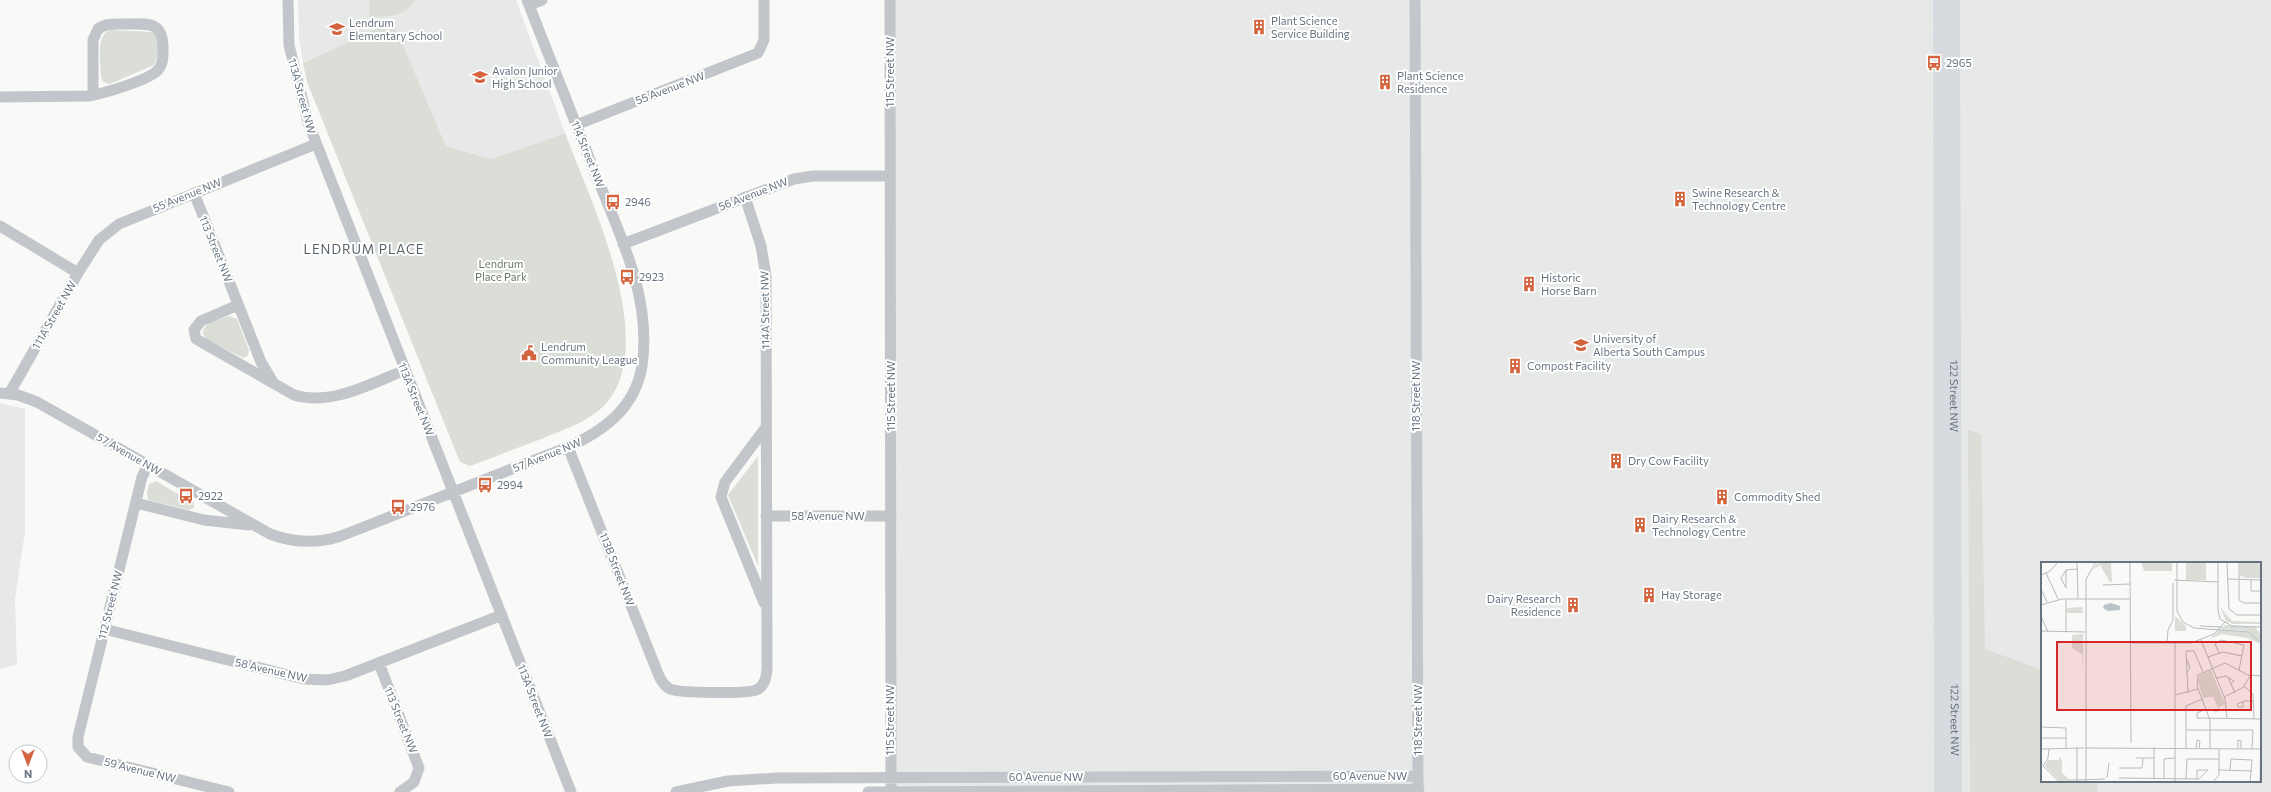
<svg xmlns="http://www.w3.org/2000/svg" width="2271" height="792" viewBox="0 0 2271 792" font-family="Commissioner,sans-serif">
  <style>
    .built { fill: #e7e8e8; fill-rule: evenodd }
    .green { fill: #daded7 }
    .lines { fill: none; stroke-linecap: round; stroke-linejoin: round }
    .minor { stroke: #c2c5c9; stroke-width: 11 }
    .major { stroke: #d7dade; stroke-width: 14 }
    .labels { text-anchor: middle; stroke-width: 4; stroke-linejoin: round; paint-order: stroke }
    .poi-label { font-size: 11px; fill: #677480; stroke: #fff; text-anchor: start }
    .street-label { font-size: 11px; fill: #677480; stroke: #fff }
    .park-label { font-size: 11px; fill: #687866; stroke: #fff }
    .quarter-label { font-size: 13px; letter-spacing: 1px; fill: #59636b; stroke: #fff }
    .inset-road { fill: none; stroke: #b6bcc1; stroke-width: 1 }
    .view { fill: #d62828; fill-opacity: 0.15; stroke: #d62828; stroke-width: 2 }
    .inset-edge { fill: none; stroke: #677480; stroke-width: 2 }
  </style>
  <rect width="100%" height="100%" fill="#f9f9f8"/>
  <path class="built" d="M298,0H516L565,133L491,159L446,146L393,21L303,63L299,37Z
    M890,0H2271V792H891ZM2042,563H2260V781H2042Z
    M0,403L25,409V532L15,599L17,664L0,669Z"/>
  <path class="green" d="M369,0H415C405,18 388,16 369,17Z
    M393,21L446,146L491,159L565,133C589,198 667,355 598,411C582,424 562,430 544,438C519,447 495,457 470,466L460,462L307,82L303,63Z
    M110,30L153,32C160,39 159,57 154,65L110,84L103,82L101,77C101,64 95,35 110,30Z
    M230,316L237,319L249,350L248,356L243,358L207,340L203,334C203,321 220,319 230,316Z
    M1968,430L1981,434L1985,649L2042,670V781H2098L2097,792H1970Z
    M758,456V566L728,495Z
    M156,481L188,500L194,501V508L189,510L148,500L147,493L149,484Z"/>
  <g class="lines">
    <path class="minor" d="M288,0L289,45L308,122L571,792
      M890,0L891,792
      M1415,0L1418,792
      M529,5L542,0
      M0,97L89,96C105,93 146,81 157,71C163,65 163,58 163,51C164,20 148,24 124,24C115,24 106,23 98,29L93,40V95
      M576,125L758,53L764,40V0
      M194,193L261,362L273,382
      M0,226L78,273L9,394
      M623,244L794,179L813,176H889
      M78,273L99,240L119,224L316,144
      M238,305L201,321L194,330L196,339L294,395C331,406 370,384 405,370
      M0,393L18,395L37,402L270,534C294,543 317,544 341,536L568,447C604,431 635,408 642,366C653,294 615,225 590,160C569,107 548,53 527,0
      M568,447L653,661C657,670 660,684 670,689C679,693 747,694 756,690C765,686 766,678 767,669L766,276L761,246L745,197
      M148,465L142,477L78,737V747L87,757L229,792
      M136,503L204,520L249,525
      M766,516H891
      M764,603L721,497L725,482L766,427
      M104,629L304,679L327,680L345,676L502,615
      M379,663L419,768L414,782L400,792
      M676,792L728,781L777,778L1418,776
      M868,792L1419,789"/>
    <g class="major">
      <path d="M1940,0L1941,792"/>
      <path id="s1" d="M1953,0L1955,792"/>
    </g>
  </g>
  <defs>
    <g id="building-bare" transform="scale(1.2)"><path d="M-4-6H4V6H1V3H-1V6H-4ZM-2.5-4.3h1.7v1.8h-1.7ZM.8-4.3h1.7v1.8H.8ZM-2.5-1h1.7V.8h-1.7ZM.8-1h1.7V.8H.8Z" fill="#d3643e" stroke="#fff" stroke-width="2.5" paint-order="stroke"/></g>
    <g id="school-bare" transform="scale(1.2)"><path d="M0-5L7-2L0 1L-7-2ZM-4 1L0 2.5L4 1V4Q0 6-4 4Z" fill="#d3643e" stroke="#fff" stroke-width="2.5" paint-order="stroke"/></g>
    <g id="bus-bare" transform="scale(1.2)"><path d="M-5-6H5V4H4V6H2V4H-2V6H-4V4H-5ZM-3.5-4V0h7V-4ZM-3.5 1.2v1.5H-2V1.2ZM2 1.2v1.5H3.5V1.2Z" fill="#d3643e" stroke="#fff" stroke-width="2.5" paint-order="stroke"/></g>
    <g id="university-bare" transform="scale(1.2)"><path d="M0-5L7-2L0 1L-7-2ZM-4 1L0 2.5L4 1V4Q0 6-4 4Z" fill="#d3643e" stroke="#fff" stroke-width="2.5" paint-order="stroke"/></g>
    <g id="civic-bare" transform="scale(1.2)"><path d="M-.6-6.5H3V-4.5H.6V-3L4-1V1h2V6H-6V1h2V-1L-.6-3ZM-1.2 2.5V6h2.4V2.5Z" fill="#d3643e" stroke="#fff" stroke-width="2.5" paint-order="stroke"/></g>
  </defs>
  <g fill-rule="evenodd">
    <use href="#building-bare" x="1259" y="27"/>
    <use href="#school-bare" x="337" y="29"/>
    <use href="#bus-bare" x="1934" y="63"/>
    <use href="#school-bare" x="480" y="77"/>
    <use href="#building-bare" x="1385" y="82"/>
    <use href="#building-bare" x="1680" y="199"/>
    <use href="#bus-bare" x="613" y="202"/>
    <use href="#bus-bare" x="627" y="277"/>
    <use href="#building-bare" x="1529" y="284"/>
    <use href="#university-bare" x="1581" y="345"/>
    <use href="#civic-bare" x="529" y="353"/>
    <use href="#building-bare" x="1515" y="366"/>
    <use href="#building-bare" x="1616" y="461"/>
    <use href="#bus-bare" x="485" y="485"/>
    <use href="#bus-bare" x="186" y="496"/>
    <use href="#building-bare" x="1722" y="497"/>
    <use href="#bus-bare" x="398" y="507"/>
    <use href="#building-bare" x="1640" y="525"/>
    <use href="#building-bare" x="1649" y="595"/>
    <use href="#building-bare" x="1573" y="605"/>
  </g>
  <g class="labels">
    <g class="poi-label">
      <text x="1271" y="25">Plant Science<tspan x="1271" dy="13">Service Building</tspan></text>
      <text x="349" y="27">Lendrum<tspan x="349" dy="13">Elementary School</tspan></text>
      <text x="1946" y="67">2965</text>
      <text x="492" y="75">Avalon Junior<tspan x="492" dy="13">High School</tspan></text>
      <text x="1397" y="80">Plant Science<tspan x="1397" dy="13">Residence</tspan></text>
      <text x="1692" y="197">Swine Research &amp;<tspan x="1692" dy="13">Technology Centre</tspan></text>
      <text x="625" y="206">2946</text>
      <text x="639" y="281">2923</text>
      <text x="1541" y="282">Historic<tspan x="1541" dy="13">Horse Barn</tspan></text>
      <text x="1593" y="343">University of<tspan x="1593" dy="13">Alberta South Campus</tspan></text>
      <text x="541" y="351">Lendrum<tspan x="541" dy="13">Community League</tspan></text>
      <text x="1527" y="370">Compost Facility</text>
      <text x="1628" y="465">Dry Cow Facility</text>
      <text x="497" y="489">2994</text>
      <text x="198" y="500">2922</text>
      <text x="1734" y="501">Commodity Shed</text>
      <text x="410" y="511">2976</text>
      <text x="1652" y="523">Dairy Research &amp;<tspan x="1652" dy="13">Technology Centre</tspan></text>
      <text x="1661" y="599">Hay Storage</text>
      <text x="1561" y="603" text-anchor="end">Dairy Research<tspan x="1561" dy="13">Residence</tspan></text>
    </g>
    <g class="street-label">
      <text transform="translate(890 72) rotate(-90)" y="4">115 Street NW</text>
      <text transform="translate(670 88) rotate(-21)" y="4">55 Avenue NW</text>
      <text transform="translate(302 96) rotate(75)" y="4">113A Street NW</text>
      <text transform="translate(588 154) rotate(68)" y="4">114 Street NW</text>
      <text transform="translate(753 194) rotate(-21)" y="4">56 Avenue NW</text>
      <text transform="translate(187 195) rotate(-22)" y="4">55 Avenue NW</text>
      <text transform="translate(216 249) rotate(68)" y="4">113 Street NW</text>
      <text transform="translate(765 310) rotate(-91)" y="4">114A Street NW</text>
      <text transform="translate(54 315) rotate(-60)" y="4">111A Street NW</text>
      <text transform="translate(891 396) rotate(-90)" y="4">115 Street NW</text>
      <text transform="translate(1416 396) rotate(-90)" y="4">118 Street NW</text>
      <text dy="4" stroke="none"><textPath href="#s1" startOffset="396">122 Street NW</textPath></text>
      <text transform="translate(416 399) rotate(68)" y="4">113A Street NW</text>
      <text transform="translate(129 454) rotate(30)" y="4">57 Avenue NW</text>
      <text transform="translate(547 455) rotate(-22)" y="4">57 Avenue NW</text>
      <text x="828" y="520">58 Avenue NW</text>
      <text transform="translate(617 569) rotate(69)" y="4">113B Street NW</text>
      <text transform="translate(110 605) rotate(-76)" y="4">112 Street NW</text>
      <text transform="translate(271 670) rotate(13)" y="4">58 Avenue NW</text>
      <text transform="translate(535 701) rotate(69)" y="4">113A Street NW</text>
      <text transform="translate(401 720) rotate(68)" y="4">113 Street NW</text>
      <text transform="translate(890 720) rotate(-90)" y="4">115 Street NW</text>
      <text transform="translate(1418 720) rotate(-90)" y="4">118 Street NW</text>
      <text dy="4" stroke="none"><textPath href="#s1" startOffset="720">122 Street NW</textPath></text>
      <text transform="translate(140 770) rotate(14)" y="4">59 Avenue NW</text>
      <text x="1370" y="780">60 Avenue NW</text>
      <text x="1046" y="781">60 Avenue NW</text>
    </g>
    <g class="park-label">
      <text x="501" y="268">Lendrum<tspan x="501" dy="13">Place Park</tspan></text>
    </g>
    <g class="quarter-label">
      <text x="364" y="254">LENDRUM PLACE</text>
    </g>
  </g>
  <g transform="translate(2041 562)">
    <rect width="220" height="220" fill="#f9f9f8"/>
    <path d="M57,0H70L71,20H69L59,3L52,8ZM100,0H131V9H103ZM145,0H165V18H145ZM199,1H220V16H204L199,13ZM41,45L42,51H26V46ZM179,45L191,59L220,60V62H192L185,59ZM134,54L145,64V69H134ZM184,63L214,65L220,72V82L206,76L181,72L169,77L178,68L205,70L219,79L205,69L179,67ZM42,72V111L41,92L31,86V73ZM170,108L184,142L177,146L179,148L175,151L173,150L177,146L172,135L162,136L157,120L158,114ZM18,195L21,198V211L28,217H36L35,220H20L4,204L7,198H18Z" fill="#daded7"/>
    <path d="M70,41L79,44V48L67,49L62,46L63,43Z" fill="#bac4c8"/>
    <path class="inset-road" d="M36,0L37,37M89,0L90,181M136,0V49L142,60L153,66L207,70L218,79M177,0V48L179,57L191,64L220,65M186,0L188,47L196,53H220M198,0V38L203,41H220M25,8L20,16L25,26M25,8V26M25,8L37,7M5,11L17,37M0,13L9,9L17,0M186,17L220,18M133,18L177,20M210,18V29H220M62,23L89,22M0,27L6,40M25,37V69M0,43L21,37H89M0,54L7,70M159,64L181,65M0,69L44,70M160,78L184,137L186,156M89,81H150L173,72L184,60M126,81L127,68L132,58V21M178,91L174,82L180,78L203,83L198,108M167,95L182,90L201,94M145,111L149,106L146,98M209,114L203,124L212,132L213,157M187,115L194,131M176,116L185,114L193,119L190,122M147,131L145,89H153L162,110M134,133L157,127M183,135L203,125M202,140V145H197L196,142L201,140H202L203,139H213M165,147L156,151V156L220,157M0,165L25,166V186M145,168H212L211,187M0,176H25M44,186L220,187M145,186V144L161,137M155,186L156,178L159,179L158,186M169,186V158L156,124L157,113L184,101L207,113L220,114M197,186V178L200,179V186M0,187L43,186M8,187L7,196L2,204L19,220M95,196H113M78,206H101L102,196M178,208L211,209M189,208L190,197L211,198L209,220M66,216L68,201M78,216L158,217L167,208M113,217V185M123,217V197L134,196M145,217L146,197H178M156,217V208H167M36,218L64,217M36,220V185M45,220V17L55,0M134,220V80M172,220L178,213V187M190,220H210M219,220L220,171"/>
    <path class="view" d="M16,80H210V148H16Z"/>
    <rect width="220" height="220" class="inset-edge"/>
  </g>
  <g transform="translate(28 764) rotate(180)"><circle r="19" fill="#ffffff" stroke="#c2c7cc"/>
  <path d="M0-3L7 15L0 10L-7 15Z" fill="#d3643e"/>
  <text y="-6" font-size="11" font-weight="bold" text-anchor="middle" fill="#677480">N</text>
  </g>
</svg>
